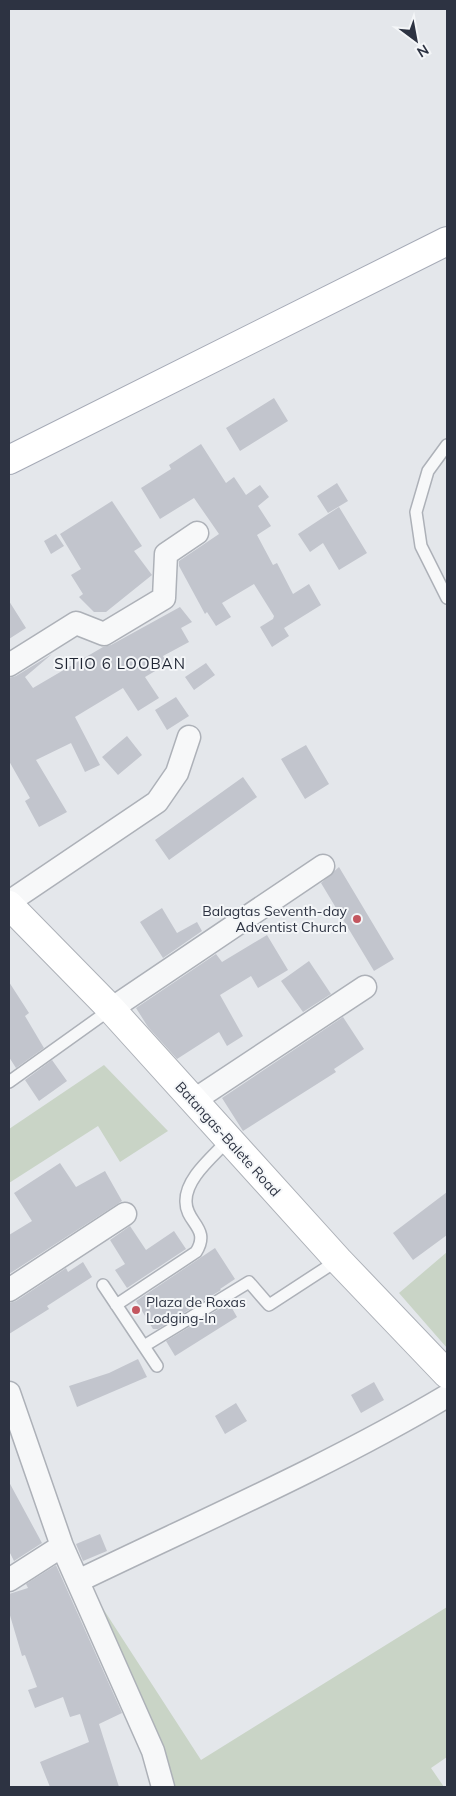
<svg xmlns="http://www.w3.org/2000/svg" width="456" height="1796" viewBox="0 0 456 1796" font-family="Mulish,sans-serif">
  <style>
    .green { fill: #c9d4c6 }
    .building { fill: #c2c5cd }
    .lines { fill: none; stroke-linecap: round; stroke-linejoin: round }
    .lane-casing { stroke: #adb1b8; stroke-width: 14 }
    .street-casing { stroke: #adb1b8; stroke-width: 25 }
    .secondary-casing { stroke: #adb1b8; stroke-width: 30 }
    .primary-casing { stroke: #a5aab6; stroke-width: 30 }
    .lane { stroke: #f7f8f9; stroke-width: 11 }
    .street { stroke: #f7f8f9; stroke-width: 22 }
    .secondary { stroke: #fff; stroke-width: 28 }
    .primary { stroke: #fff; stroke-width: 28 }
    .poi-dot { fill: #c3565f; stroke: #f4f6f8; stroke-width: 2 }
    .labels { text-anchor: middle; stroke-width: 4; stroke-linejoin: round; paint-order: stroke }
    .poi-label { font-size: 14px; fill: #2d3342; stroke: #f4f6f8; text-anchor: end }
    .street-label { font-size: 14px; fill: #2d3342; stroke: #f4f6f8 }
    .neighbourhood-label { font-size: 15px; letter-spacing: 1px; fill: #1f2533; stroke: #f4f6f8 }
  </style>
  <rect width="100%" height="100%" fill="#e4e7eb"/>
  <path class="green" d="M104,1065L168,1131L120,1162L98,1126L9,1183V1129Z
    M447,1252V1348L399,1293Z
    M89,1587L201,1760L447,1607V1757L431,1768L444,1787H172Z"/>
  <path class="building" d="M274,398L288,421L240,451L226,428Z
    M201,444L226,483L234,477L246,495L260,485L269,497L258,506L271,526L257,535L273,565L277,563L293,594L309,584L321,605L284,628L289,636L272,647L260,627L273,619L274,616L254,584L222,603L231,617L216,626L207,612L205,614L179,566V561L219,534L194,498L160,519L141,488L171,469L169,465Z
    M337,483L348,501L328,513L317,496Z
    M112,501L142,546L134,551L152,575L106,612H94L79,597L83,594L71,575L81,569L60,534Z
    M339,507L367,553L339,570L323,543L310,552L298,534Z
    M56,534L64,546L51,554L44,541Z
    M9,601L26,628L9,639Z
    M180,607L192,622L181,628L189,642L163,656L167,664L145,677L159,698L138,711L123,688L75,717L100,765L85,772L71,743L36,760L67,812L39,827L25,801L30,798L9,761V678L16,676L52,654L25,677L33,688L103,647L111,645Z
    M206,663L215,675L194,690L185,677Z
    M176,697L189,716L167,730L155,710Z
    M127,736L142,755L118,775L102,757Z
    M306,745L329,784L305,799L281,759Z
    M243,777L257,797L169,860L155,840Z
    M339,867L394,959L374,971L321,883Z
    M162,908L177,933L197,922L202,931L163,958L140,922Z
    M267,935L288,970L258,988L251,976L220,995L243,1036L227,1046L219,1032L177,1059L148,1027L136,1008L216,954L222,962Z
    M309,961L331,994L303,1012L281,981Z
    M9,982L29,1013L25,1016L44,1048L16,1068L9,1057Z
    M343,1017L364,1049L334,1069L336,1072L243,1131L222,1098Z
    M52,1060L67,1081L39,1101L25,1080Z
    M60,1163L76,1187L105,1171L122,1201L9,1274V1235L32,1221L14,1193Z
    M447,1192V1235L413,1260L393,1233Z
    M130,1226L146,1250L174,1231L186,1249L127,1288L115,1270L125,1264L110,1240Z
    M215,1248L235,1279L220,1289L221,1290L158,1329H153L136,1301Z
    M83,1262L92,1277L47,1306L49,1309L9,1334V1303L16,1301L66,1268L68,1272Z
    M229,1303L237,1317L175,1356L166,1341Z
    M138,1359L147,1377L77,1407L69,1386L109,1373Z
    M374,1382L384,1400L361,1413L351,1395Z
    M236,1403L247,1421L225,1434L215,1416Z
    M9,1482L42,1543L14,1561L9,1551Z
    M100,1534L107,1551L83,1561L76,1544Z
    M56,1565L122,1713L99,1724L119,1787H50L40,1762L89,1742L80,1714L70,1717L63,1697L35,1708L28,1690L37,1687L25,1655L22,1656L9,1612V1594L28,1588L26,1584Z"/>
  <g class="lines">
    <g class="lane-casing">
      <path id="lane" d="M447,445L428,471L416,512L421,546L447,598
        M9,1082L111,1009
        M103,1285L157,1366
        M116,1305L196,1252C211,1228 186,1223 186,1202C185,1178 214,1156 229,1139
        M144,1346L249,1282L269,1305L338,1260"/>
    </g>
    <g class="street-casing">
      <path id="street" d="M9,665L76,623L104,634L164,598L166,554L197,533
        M9,902L157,802L177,773L189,737
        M111,1009L323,866
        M193,1101L365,987
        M9,1290L125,1214
        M9,1393L62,1546L153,1751L163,1787
        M9,1580L62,1546
        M78,1581C202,1521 329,1466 447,1396"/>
    </g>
    <g class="secondary-casing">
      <path id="secondary" d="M9,905L111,1009L338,1260L447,1374"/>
    </g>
    <g class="primary-casing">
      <path id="primary" d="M9,460L447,241"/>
    </g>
    <use href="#lane" class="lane"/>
    <use href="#street" class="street"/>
    <use href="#secondary" class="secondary"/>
    <use href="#primary" class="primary"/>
  </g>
  <g class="poi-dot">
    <circle cx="357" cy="919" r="5"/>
    <circle cx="136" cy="1310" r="5"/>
  </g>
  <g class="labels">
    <g class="poi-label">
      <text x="347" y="916">Balagtas Seventh-day<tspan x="347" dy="16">Adventist Church</tspan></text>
      <text x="146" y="1307" text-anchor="start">Plaza de Roxas<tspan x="146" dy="16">Lodging-In</tspan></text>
    </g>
    <g class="street-label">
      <text transform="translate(228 1139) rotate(48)" y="5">Batangas-Balete Road</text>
    </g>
    <g class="neighbourhood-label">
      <text x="120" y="669">SITIO 6 LOOBAN</text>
    </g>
  </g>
  <rect width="456" height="1796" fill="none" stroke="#2d3342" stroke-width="20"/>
  <g transform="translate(416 40) rotate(148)" stroke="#f4f6f8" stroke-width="4" paint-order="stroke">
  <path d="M0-4L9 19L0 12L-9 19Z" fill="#2d3342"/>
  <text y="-8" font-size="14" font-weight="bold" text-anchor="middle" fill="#2d3342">N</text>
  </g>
</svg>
